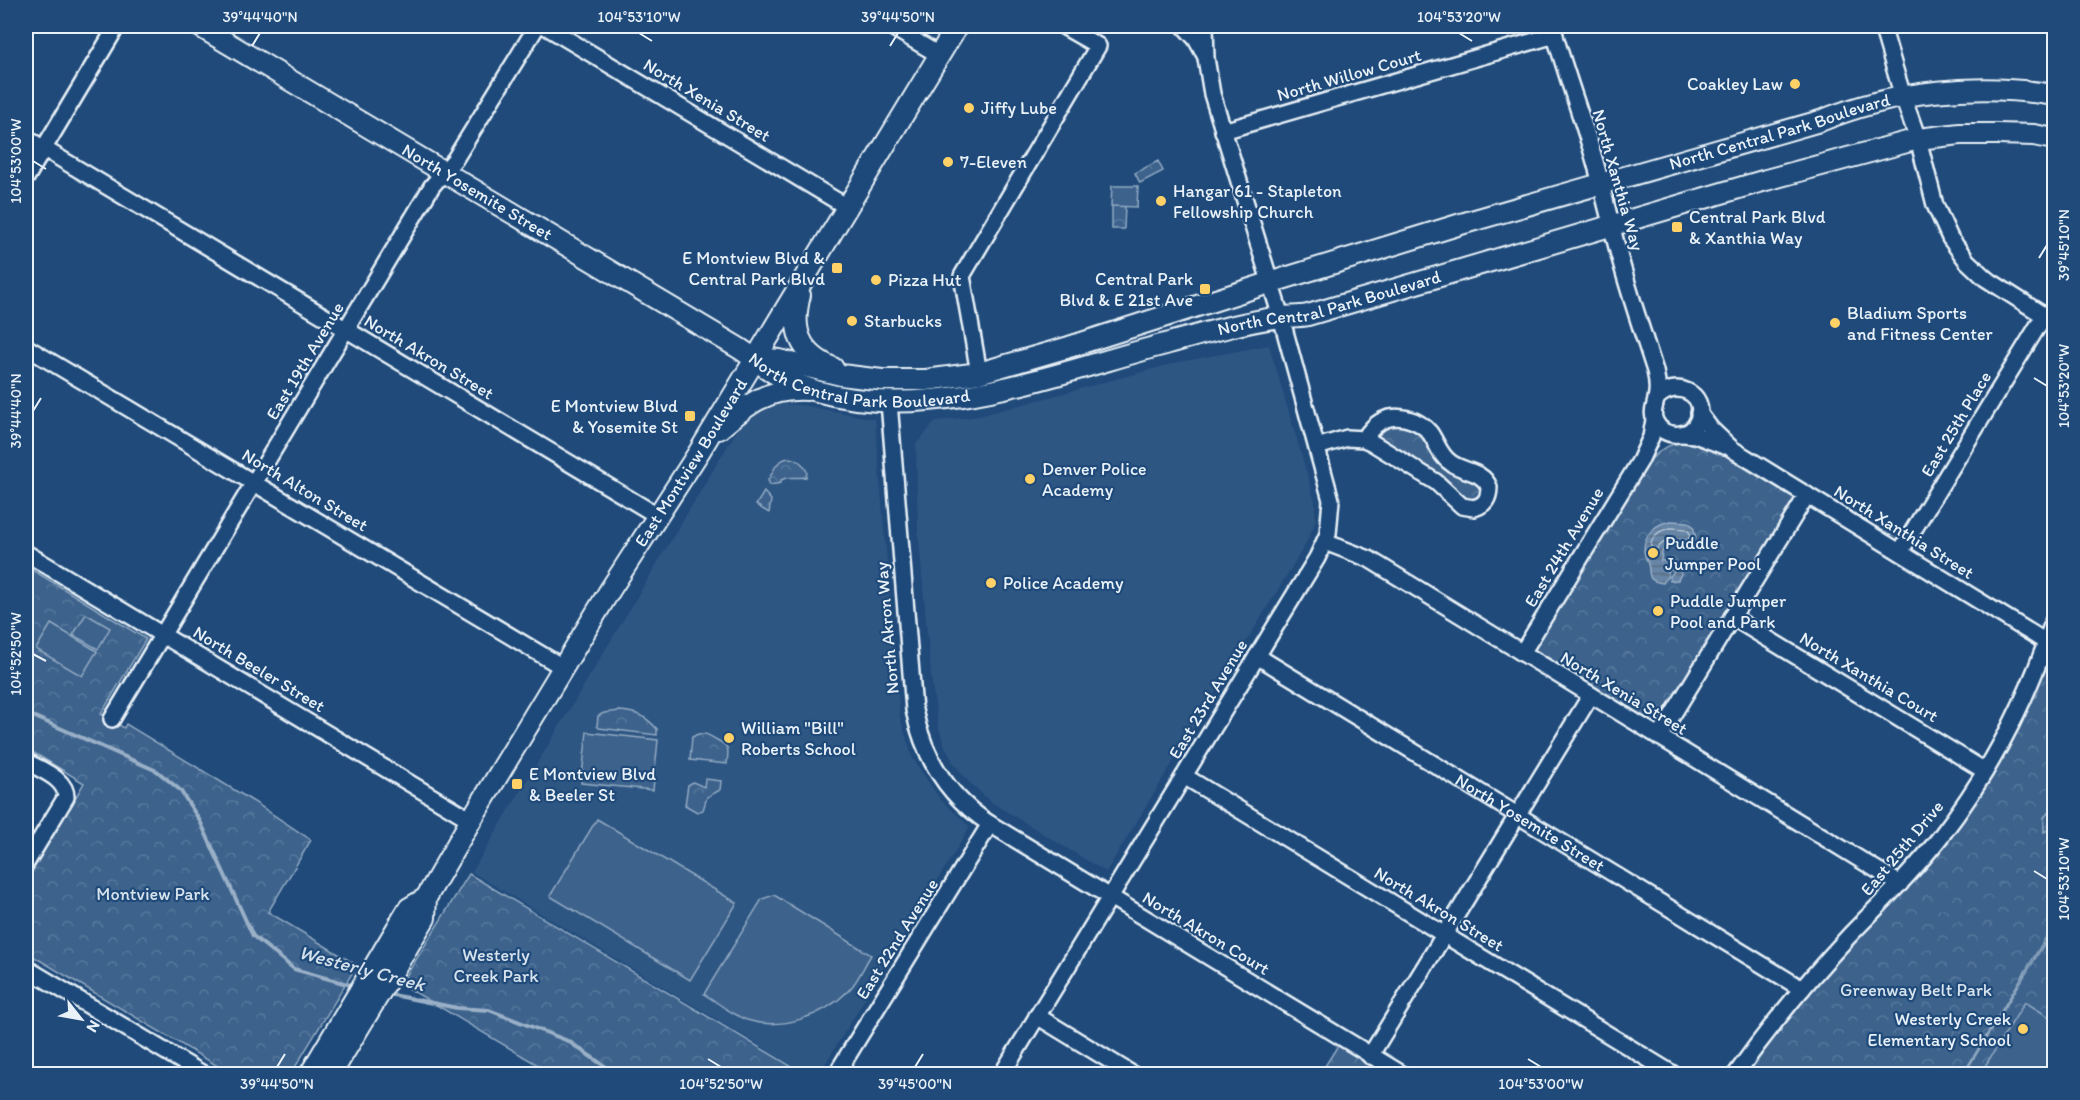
<svg xmlns="http://www.w3.org/2000/svg" width="2080" height="1100" viewBox="0 0 2080 1100" font-family="Itim,sans-serif">
  <style>
    .built { fill: #2e5683 }
    .park { fill: url(#park-crowns); stroke: #92aac2; stroke-width: 1.5 }
    .pitch { fill: #3c628c; stroke: #92aac2; stroke-width: 1.5 }
    .water { fill: url(#water-rules); stroke: #9ab0c7; stroke-width: 1.5 }
    .lines { fill: none; stroke-linecap: round; stroke-linejoin: round }
    .shore { stroke: #b4c6d8; stroke-width: 1.5 }
    .stream { stroke: #9ab0c7; stroke-width: 4 }
    .minor-casing { stroke: #e8f1f8; stroke-width: 20 }
    .major-casing { stroke: #e8f1f8; stroke-width: 24 }
    .minor { stroke: #1f4a7a; stroke-width: 15 }
    .major { stroke: #1f4a7a; stroke-width: 20 }
    .ticks { fill: none; stroke: #e8f1f8; stroke-width: 2 }
    .poi-dot { fill: #ffd166; stroke: #1f4a7a; stroke-width: 2 }
    .labels { text-anchor: middle; stroke-width: 4.5; stroke-linejoin: round; paint-order: stroke }
    .street-label { font-size: 18px; fill: #e8f1f8; stroke: #1f4a7a }
    .poi-label { font-size: 18px; fill: #e8f1f8; stroke: #1f4a7a; text-anchor: start }
    .park-label { font-size: 18px; fill: #d7e3ed; stroke: #1f4a7a }
    .water-label { font-size: 20px; font-style: italic; fill: #d4e1ec; stroke: #1f4a7a }
    .neatline { fill: none; stroke: #e8f1f8; stroke-width: 2 }
    .ticks-label { font-size: 15px; text-anchor: middle; fill: #e8f1f8 }
  </style>
  <defs>
    <pattern id="park-crowns" width="20" height="18" patternUnits="userSpaceOnUse" patternTransform="scale(1.5)"><rect width="20" height="18" fill="#3c628c"/><path d="M2 6a3 3 0 1 1 6 0M12 15a3 3 0 1 1 6 0" fill="none" stroke="#58799d"/></pattern>
    <pattern id="water-rules" width="6" height="5" patternUnits="userSpaceOnUse" patternTransform="scale(1.5)"><rect width="6" height="5" fill="#6685a7"/><path d="M0 2.5h6" fill="none" stroke="#596d82"/></pattern>
  </defs>
  <rect width="100%" height="100%" fill="#1f4a7a"/>
  <filter id="ink" filterUnits="userSpaceOnUse"><feTurbulence type="fractalNoise" baseFrequency=".0167" numOctaves="2"/><feDisplacementMap in="SourceGraphic" scale="12" xChannelSelector="R" yChannelSelector="G"/><feConvolveMatrix kernelMatrix="1 2 1 2 8 2 1 2 1" color-interpolation-filters="sRGB"/></filter>
  <g filter="url(#ink)">
    <path class="built" d="M1269,345L1315,501V520L1313,528L1304,547L1106,872L991,802L965,778L953,762L945,746L938,726L931,676L918,530L916,444L936,421L979,416L1179,362Z
      M781,404L802,405L875,419L900,718L913,759L940,799L970,827L819,1074H807L472,872L742,422L758,410Z"/>
    <path class="park" d="M1158,161L1163,171L1140,183L1135,173Z
      M1112,206H1125L1124,229H1112Z
      M1388,424L1413,426L1475,478L1485,495L1470,504L1373,434Z
      M1693,440L1724,453L1731,460L1796,499L1658,726L1534,650L1646,465C1660,448 1672,442 1693,440Z
      M788,458C798,459 803,463 807,472L806,477C796,479 790,475 781,480V483L770,485L768,480C775,470 774,462 788,458Z
      M764,492L771,500L769,513L756,505Z
      M26,566L146,639L101,714L124,728L126,724L254,802L311,840L268,912L357,965L291,1074H231L26,952V882L84,783L26,748Z
      M2054,619V924L1963,1074H1736L1969,797Z
      M619,711C636,712 646,716 657,729V735L599,728L597,726L598,716L604,713Z
      M698,734C708,733 709,736 717,740C731,747 728,750 727,764L690,760L692,737Z
      M705,779L721,781L720,790L707,797L703,810L697,812L685,805L688,785L693,782L704,787Z
      M469,874L804,1074H553L401,984Z
      M2054,928V1074H1964Z
      M1342,1039L1402,1074H1320Z"/>
    <path class="pitch" d="M1112,186H1138L1137,207L1111,206Z
      M86,614L110,628L98,649L73,635Z
      M51,624L97,651L82,676L36,649Z
      M587,732L658,740L653,790L581,783Z
      M2054,805V818L2049,823L2048,830L2044,832V818Z
      M597,819L737,903L690,980L550,896Z
      M774,895L871,955C864,966 858,981 849,990C824,1016 782,1031 747,1020C732,1015 717,1002 704,994L762,899Z
      M2025,1002L2054,1020V1074H1980Z"/>
    <path class="water" d="M1671,521L1687,522L1693,526L1696,538L1694,543L1688,548C1677,547 1670,543 1662,552L1661,561L1673,560L1680,567L1681,574L1678,580L1670,581V576L1674,572L1672,570H1669L1667,578L1663,583C1645,581 1651,574 1648,564C1647,559 1644,556 1644,550C1644,534 1656,523 1671,521Z"/>
    <g class="lines">
      <path class="shore" d="M1671,528L1686,529L1690,533L1689,539L1686,541C1672,540 1663,539 1655,551H1651C1649,538 1658,530 1671,528Z"/>
      <path class="stream" d="M26,713L157,771L180,790L200,821L253,936L294,969L354,986
        M388,994L457,1008L489,1010L568,1041L606,1067L612,1074"/>
      <g class="minor-casing">
        <g id="minor">
          <path d="M545,26L847,207"/>
          <path d="M890,26L939,55"/>
          <path d="M1184,26L1196,39L1205,55"/>
          <path d="M1552,26C1563,64 1576,101 1588,139C1598,168 1604,198 1612,227C1623,276 1640,324 1655,371C1657,379 1658,391 1656,399C1655,407 1651,412 1655,421C1663,439 1691,439 1698,420C1708,393 1674,378 1656,399"/>
          <path d="M1882,26L1903,97L1918,139L1935,205L1950,238L1967,261L1985,278L2054,322"/>
          <path d="M1223,131L1555,35"/>
          <path d="M26,138L658,516"/>
          <path d="M26,178L117,26"/>
          <path d="M26,347L564,668"/>
          <path d="M979,373L962,276L1098,46L1063,26"/>
          <path d="M889,402L914,710C924,758 948,797 990,824L1402,1074"/>
          <path d="M1699,413L1711,429L1732,449L2054,647"/>
          <path d="M1683,434L1695,435L1724,446"/>
          <path d="M1317,447L1347,438L1364,439L1371,442L1436,482L1462,506L1474,508C1485,505 1489,499 1489,487C1483,471 1464,472 1451,463C1440,456 1437,443 1430,433C1419,419 1395,412 1380,422C1373,426 1368,433 1364,439"/>
          <path d="M1325,542L1369,559L1900,884"/>
          <path d="M1900,552L2044,316"/>
          <path d="M26,553L471,820"/>
          <path d="M1732,617L1985,771"/>
          <path d="M1522,653L1640,461L1651,437L1654,420"/>
          <path id="s1" d="M1257,656L1802,989"/>
          <path d="M112,719L432,186L455,159L537,26"/>
          <path d="M1659,737L1807,495"/>
          <path d="M26,761C40,770 66,778 66,797L26,863"/>
          <path d="M1184,776L1673,1074"/>
          <path d="M26,968L203,1074"/>
          <path d="M1037,1016L1132,1074"/>
          <path d="M1370,1056L1591,695"/>
          <path d="M841,1074L840,1068L990,824"/>
          <path d="M1002,1074L1317,558L1328,534L1331,500L1281,317L1212,94L1206,58L1205,26"/>
          <path d="M1736,1074C1770,1026 1808,980 1848,937C1880,904 1913,872 1941,836C1991,771 2029,697 2054,619"/>
        </g>
      </g>
      <g class="major-casing">
        <g id="major">
          <path id="s2" d="M199,26L737,347C749,354 759,363 771,371C784,380 801,386 816,391C931,424 1059,372 1169,343C1205,333 1243,322 1281,317C1290,316 1299,317 1308,315L1766,180L1918,139L1960,134H1997L2034,135L2054,139"/>
          <path d="M800,295C791,330 799,353 833,368"/>
          <path id="s3" d="M756,358L779,360L841,375L882,380H926L979,373L1069,347L1269,283L1461,224L1820,121C1894,91 1976,82 2054,95"/>
          <path d="M719,429C748,404 767,388 807,390"/>
          <path d="M310,1074L409,908L426,898"/>
          <path id="s4" d="M331,1074L425,918L426,898L471,820L610,590L699,452L957,26"/>
        </g>
      </g>
      <use href="#minor" class="minor"/>
      <use href="#major" class="major"/>
    </g>
  </g>
  <path class="ticks" d="M639,33L652,41M1459,33L1472,41M252,46L260,33M890,46L898,33M33,161L46,169M2039,258L2047,245M2034,378L2047,386M33,411L41,398M33,654L46,661M2034,871L2047,879M708,1059L721,1067M1528,1059L1541,1067M277,1067L285,1054M915,1067L923,1054"/>
  <g class="poi-dot">
    <circle cx="1795" cy="84" r="6"/>
    <circle cx="969" cy="108" r="6"/>
    <circle cx="948" cy="162" r="6"/>
    <circle cx="1161" cy="201" r="6"/>
    <rect x="1671" y="221" width="12" height="12" rx="3"/>
    <rect x="831" y="262" width="12" height="12" rx="3"/>
    <circle cx="876" cy="280" r="6"/>
    <rect x="1199" y="283" width="12" height="12" rx="3"/>
    <circle cx="852" cy="321" r="6"/>
    <circle cx="1835" cy="323" r="6"/>
    <rect x="684" y="410" width="12" height="12" rx="3"/>
    <circle cx="1030" cy="479" r="6"/>
    <circle cx="1653" cy="553" r="6"/>
    <circle cx="991" cy="583" r="6"/>
    <circle cx="1658" cy="611" r="6"/>
    <circle cx="729" cy="738" r="6"/>
    <rect x="511" y="778" width="12" height="12" rx="3"/>
    <circle cx="2023" cy="1029" r="6"/>
  </g>
  <g class="labels">
    <g class="street-label">
      <text transform="translate(1349 75) rotate(-16)" y="6">North Willow Court</text>
      <text transform="translate(707 100) rotate(31)" y="6">North Xenia Street</text>
      <text dy="6" stroke="none"><textPath href="#s3" startOffset="1062">North Central Park Boulevard</textPath></text>
      <text transform="translate(1618 180) rotate(74)" y="6">North Xanthia Way</text>
      <text dy="6" stroke="none"><textPath href="#s2" startOffset="324">North Yosemite Street</textPath></text>
      <text dy="6" stroke="none"><textPath href="#s2" startOffset="1244">North Central Park Boulevard</textPath></text>
      <text transform="translate(429 357) rotate(31)" y="6">North Akron Street</text>
      <text transform="translate(305 361) rotate(-59)" y="6">East 19th Avenue</text>
      <text dy="6" stroke="none"><textPath href="#s2" startOffset="758">North Central Park Boulevard</textPath></text>
      <text transform="translate(1956 424) rotate(-59)" y="6">East 25th Place</text>
      <text dy="6" stroke="none"><textPath href="#s4" startOffset="712">East Montview Boulevard</textPath></text>
      <text transform="translate(305 490) rotate(31)" y="6">North Alton Street</text>
      <text transform="translate(1904 532) rotate(32)" y="6">North Xanthia Street</text>
      <text transform="translate(1564 547) rotate(-59)" y="6">East 24th Avenue</text>
      <text transform="translate(887 628) rotate(-95)" y="6">North Akron Way</text>
      <text transform="translate(259 669) rotate(31)" y="6">North Beeler Street</text>
      <text transform="translate(1869 677) rotate(31)" y="6">North Xanthia Court</text>
      <text transform="translate(1624 693) rotate(31)" y="6">North Xenia Street</text>
      <text transform="translate(1208 699) rotate(-59)" y="6">East 23rd Avenue</text>
      <text dy="6" stroke="none"><textPath href="#s1" startOffset="320">North Yosemite Street</textPath></text>
      <text transform="translate(1902 848) rotate(-50)" y="6">East 25th Drive</text>
      <text transform="translate(1439 909) rotate(31)" y="6">North Akron Street</text>
      <text transform="translate(1206 933) rotate(31)" y="6">North Akron Court</text>
      <text transform="translate(897 939) rotate(-58)" y="6">East 22nd Avenue</text>
    </g>
    <g class="poi-label">
      <text x="1783" y="90" text-anchor="end">Coakley Law</text>
      <text x="981" y="114">Jiffy Lube</text>
      <text x="960" y="168">7-Eleven</text>
      <text x="1173" y="197">Hangar 61 - Stapleton<tspan x="1173" dy="21">Fellowship Church</tspan></text>
      <text x="1689" y="223">Central Park Blvd<tspan x="1689" dy="21">&amp; Xanthia Way</tspan></text>
      <text x="825" y="264" text-anchor="end">E Montview Blvd &amp;<tspan x="825" dy="21">Central Park Blvd</tspan></text>
      <text x="1193" y="285" text-anchor="end">Central Park<tspan x="1193" dy="21">Blvd &amp; E 21st Ave</tspan></text>
      <text x="888" y="286">Pizza Hut</text>
      <text x="1847" y="319">Bladium Sports<tspan x="1847" dy="21">and Fitness Center</tspan></text>
      <text x="864" y="327">Starbucks</text>
      <text x="678" y="412" text-anchor="end">E Montview Blvd<tspan x="678" dy="21">&amp; Yosemite St</tspan></text>
      <text x="1042" y="475">Denver Police<tspan x="1042" dy="21">Academy</tspan></text>
      <text x="1665" y="549">Puddle<tspan x="1665" dy="21">Jumper Pool</tspan></text>
      <text x="1003" y="589">Police Academy</text>
      <text x="1670" y="607">Puddle Jumper<tspan x="1670" dy="21">Pool and Park</tspan></text>
      <text x="741" y="734">William "Bill"<tspan x="741" dy="21">Roberts School</tspan></text>
      <text x="529" y="780">E Montview Blvd<tspan x="529" dy="21">&amp; Beeler St</tspan></text>
      <text x="2011" y="1025" text-anchor="end">Westerly Creek<tspan x="2011" dy="21">Elementary School</tspan></text>
    </g>
    <g class="park-label">
      <text x="153" y="900">Montview Park</text>
      <text x="496" y="961">Westerly<tspan x="496" dy="21">Creek Park</tspan></text>
      <text x="1916" y="996">Greenway Belt Park</text>
    </g>
    <g class="water-label">
      <text transform="translate(362 968) rotate(15)" y="7">Westerly Creek</text>
    </g>
  </g>
  <rect width="2080" height="1100" fill="none" stroke="#1f4a7a" stroke-width="66"/>
  <g transform="translate(81 1019) rotate(121)" stroke="#1f4a7a" stroke-width="4.5" paint-order="stroke">
  <path d="M0-4.5L10 22L0 15L-10 22Z" fill="#e8f1f8"/>
  <text y="-9" font-size="16" font-weight="bold" text-anchor="middle" fill="#e8f1f8">N</text>
  </g>
  <rect x="33" y="33" width="2014" height="1034" class="neatline"/>
  <g class="ticks-label">
    <text x="260" y="22">39°44'40"N</text>
    <text x="639" y="22">104°53'10"W</text>
    <text x="898" y="22">39°44'50"N</text>
    <text x="1459" y="22">104°53'20"W</text>
    <text transform="translate(16 161) rotate(-90)" y="5">104°53'00"W</text>
    <text transform="translate(2064 245) rotate(-90)" y="5">39°45'10"N</text>
    <text transform="translate(2064 386) rotate(-90)" y="5">104°53'20"W</text>
    <text transform="translate(16 411) rotate(-90)" y="5">39°44'40"N</text>
    <text transform="translate(16 654) rotate(-90)" y="5">104°52'50"W</text>
    <text transform="translate(2064 879) rotate(-90)" y="5">104°53'10"W</text>
    <text x="277" y="1089">39°44'50"N</text>
    <text x="721" y="1089">104°52'50"W</text>
    <text x="915" y="1089">39°45'00"N</text>
    <text x="1541" y="1089">104°53'00"W</text>
  </g>
</svg>
